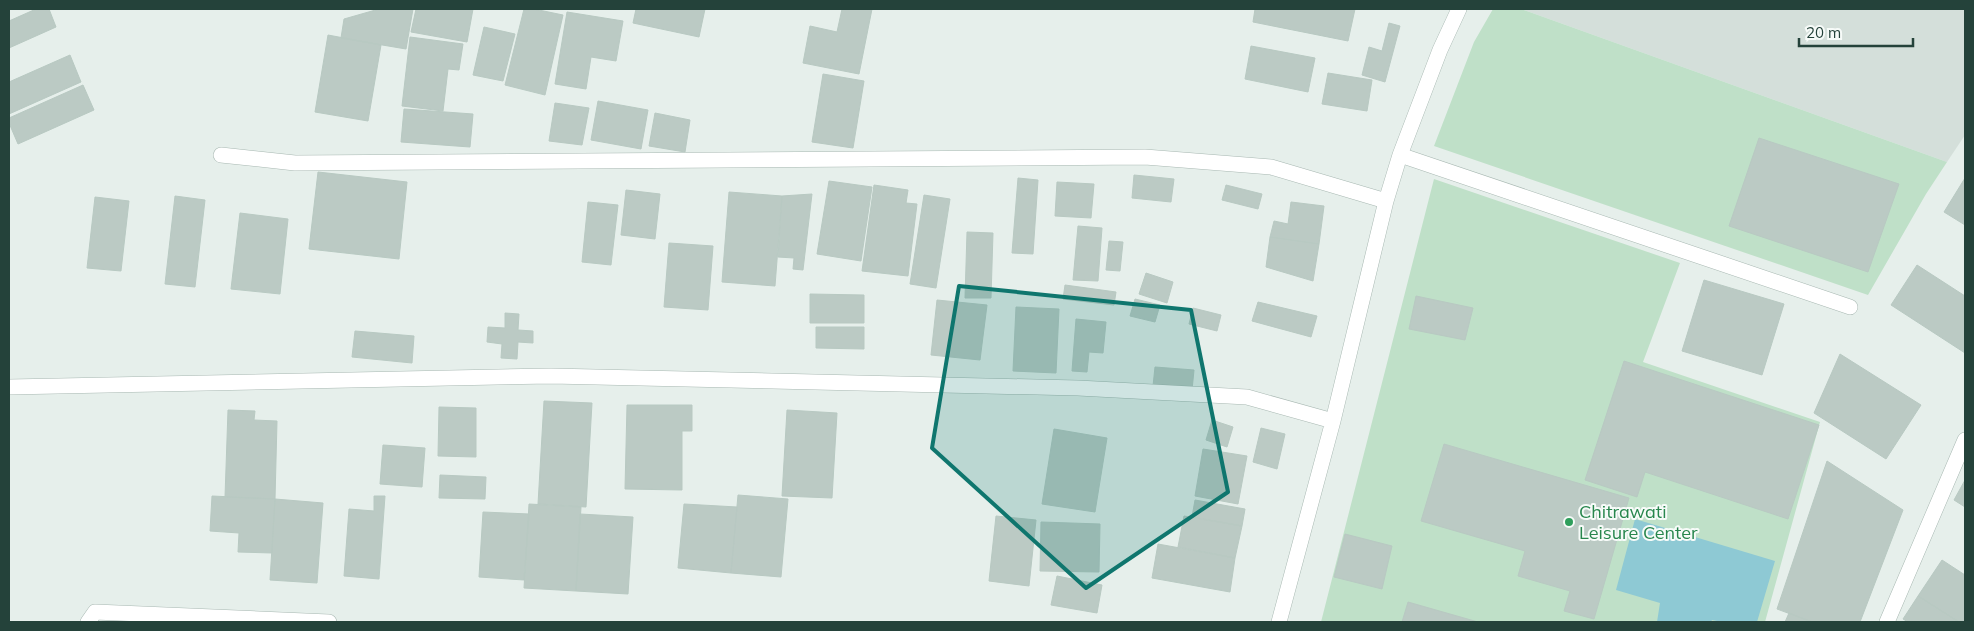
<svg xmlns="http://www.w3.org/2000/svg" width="1974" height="631" viewBox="0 0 1974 631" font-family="Mulish,sans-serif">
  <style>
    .built { fill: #d4dfda }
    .green { fill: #bfe0c8 }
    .water { fill: #8ec9d4 }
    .building { fill: #bbcac4; stroke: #b8c9c2 }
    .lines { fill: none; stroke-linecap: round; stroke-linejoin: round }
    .street-casing { stroke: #a8b8b2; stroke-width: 16 }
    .street { stroke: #fff; stroke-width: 15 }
    .marked { fill: #0f766e; fill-opacity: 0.2; stroke: #0f766e; stroke-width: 4; stroke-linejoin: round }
    .leisure-dot { fill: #2e9e5b; stroke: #f7fbf9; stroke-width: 2 }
    .labels { text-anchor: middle; stroke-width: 4; stroke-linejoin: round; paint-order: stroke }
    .leisure-label { font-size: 18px; fill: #27864d; stroke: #f7fbf9; text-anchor: start }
  </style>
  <rect width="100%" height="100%" fill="#e6efeb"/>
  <path class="built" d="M1521,9H1965V135L1947,162Z"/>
  <path class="green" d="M1493,9H1521L1947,162L1926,194L1868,295L1434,146L1474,42Z
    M1434,179L1680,263L1643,362L1820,422L1765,622H1321Z"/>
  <path class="water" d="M1635,519L1775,561L1757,622H1722L1712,620L1711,622H1657L1660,603L1616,590Z"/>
  <path class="building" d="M36,9H49L56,27L9,48V21Z
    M379,9H413L406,49L341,38L344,19Z
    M416,9H473L467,42L411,32Z
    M524,9H534L563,15L545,95L505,85Z
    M636,9H705L699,37L633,23Z
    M842,9H872L859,74L803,63L810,26L837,32Z
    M1255,9H1355L1348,41L1253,22Z
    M567,12L623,21L616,61L591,57L586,89L555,84Z
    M1389,23L1400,26L1385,82L1362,75L1369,47L1382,51Z
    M484,27L515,34L503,81L473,75Z
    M328,35L381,45L368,121L315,112Z
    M410,37L463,44L459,70L448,69L443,111L402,106Z
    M1251,46L1315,58L1308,92L1245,79Z
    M70,55L81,82L9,114V82Z
    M1328,73L1372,80L1367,111L1322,104Z
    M823,74L864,81L853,148L812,142Z
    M83,85L94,110L18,144L9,123V118Z
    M598,101L648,110L641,149L591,140Z
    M555,103L589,108L582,145L549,141Z
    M404,109L473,114L470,147L401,142Z
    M655,113L690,120L685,152L649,146Z
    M1759,138L1899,184L1868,272L1729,226Z
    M318,172L407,182L399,259L309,249Z
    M1134,175L1174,179L1171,202L1132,198Z
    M1018,178L1038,180L1033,254L1012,253Z
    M1965,178V225L1944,212Z
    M829,181L872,187L861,261L817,254Z
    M1057,182L1094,184L1091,218L1055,216Z
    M874,185L908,190L906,203L917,204L908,276L862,271Z
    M1226,185L1262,194L1258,209L1222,200Z
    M626,190L660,194L655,239L621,235Z
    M729,192L782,196L775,286L722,282Z
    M812,194L803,270L793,269L794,258L778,257L782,196Z
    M924,195L950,199L936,288L910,284Z
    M175,196L205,200L195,287L165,284Z
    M95,197L129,201L121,271L87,268Z
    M588,202L618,205L611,265L582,262Z
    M1291,202L1324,206L1319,244L1270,237L1274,221L1288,224Z
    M240,213L288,219L280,294L231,289Z
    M1078,226L1102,228L1098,281L1073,280Z
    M967,232L993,233L991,298H965Z
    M1270,237L1319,244L1313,281L1266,267Z
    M1109,241L1123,242L1120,271L1106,270Z
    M669,243L713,246L708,310L664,307Z
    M1917,265L1965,296V353L1891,305Z
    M1146,273L1173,282L1167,303L1139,294Z
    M1704,280L1784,304L1762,375L1682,351Z
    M1065,285L1116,292L1114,305L1063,299Z
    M810,294L864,295V323H810Z
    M1416,296L1473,308L1465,340L1409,329Z
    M1135,299L1160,305L1155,322L1130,316Z
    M937,300L987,305L980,360L931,355Z
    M1258,302L1317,316L1311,337L1252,321Z
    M1016,307L1059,309L1056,373L1013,371Z
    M1193,308L1221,315L1217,331L1189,324Z
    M505,313L519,314L518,330L533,331V343L518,342L517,359L501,358L502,344L487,342L488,327L505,328Z
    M1076,319L1106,322L1103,353L1089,352L1087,372L1072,371Z
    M816,327H864V349L816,348Z
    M355,331L414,336L412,363L352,357Z
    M1840,354L1921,405L1886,459L1814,413Z
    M1624,361L1819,425L1788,519L1645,472L1637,497L1585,480Z
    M1155,367L1194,370L1192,390L1153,386Z
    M544,401L592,403L586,507L538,504Z
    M627,405H692V431H682V490L625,489Z
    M439,407L476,408V457L438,456Z
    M228,410L255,411L254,420L277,421L275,499L225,497Z
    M787,410L837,413L832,498L782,496Z
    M1212,420L1233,427L1227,447L1206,440Z
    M1261,428L1285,434L1277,469L1253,462Z
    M1054,429L1107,438L1095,512L1042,504Z
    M1444,444L1629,498L1594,619L1564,611L1570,591L1518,576L1525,551L1421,521Z
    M383,445L425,448L422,487L380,484Z
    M1203,449L1247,456L1238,504L1195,496Z
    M1827,461L1903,510L1860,622H1812L1777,609Z
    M440,475L486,477L485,499L439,498Z
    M1965,480V507L1954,500Z
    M738,495L788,499L781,577L731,573Z
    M212,496L275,499L272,553L238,552L239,533L210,531Z
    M374,496H385L379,579L344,576L349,509L374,511Z
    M275,499L323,503L317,583L270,580Z
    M1195,500L1245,509L1242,526L1192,517Z
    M529,504L581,507L576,591L524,588Z
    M684,504L737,507L731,573L678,568Z
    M483,512L529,514L524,580L479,577Z
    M580,514L633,517L628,594L576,591Z
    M996,516L1036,520L1029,586L989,581Z
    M1184,516L1242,526L1235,558L1178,547Z
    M1041,522L1100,524L1099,572L1040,571Z
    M1345,534L1392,546L1382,589L1334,577Z
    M1158,544L1235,558L1230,592L1152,578Z
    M1942,560L1965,575V622H1959L1918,596Z
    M1057,576L1102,585L1097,613L1051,605Z
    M1918,596L1959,622H1908L1903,619Z
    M1408,602L1478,622H1402Z
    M1789,613L1812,622H1785Z"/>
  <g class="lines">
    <g class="street-casing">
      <path id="street" d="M221,155L295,163L1145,157L1271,167L1386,201
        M1400,155L1850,307
        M9,387L551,376L1078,388L1247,397L1333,421
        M88,622L95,612L329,622
        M1279,622L1333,421L1386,201L1400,155L1440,50L1459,9
        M1887,622L1965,440"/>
    </g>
    <use href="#street" class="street"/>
  </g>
  <path class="marked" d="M959,286L1191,310L1228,492L1086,588L932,448Z"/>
  <circle class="leisure-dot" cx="1569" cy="522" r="5"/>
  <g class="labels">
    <g class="leisure-label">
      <text x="1579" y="518">Chitrawati<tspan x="1579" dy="21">Leisure Center</tspan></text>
    </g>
  </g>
  <rect width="1974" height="631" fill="none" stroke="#24423a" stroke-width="20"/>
  <path d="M1799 38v8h114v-8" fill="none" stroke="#24423a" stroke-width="2.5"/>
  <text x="1806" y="38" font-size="15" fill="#24423a" stroke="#f7fbf9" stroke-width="4" paint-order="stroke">20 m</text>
</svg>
